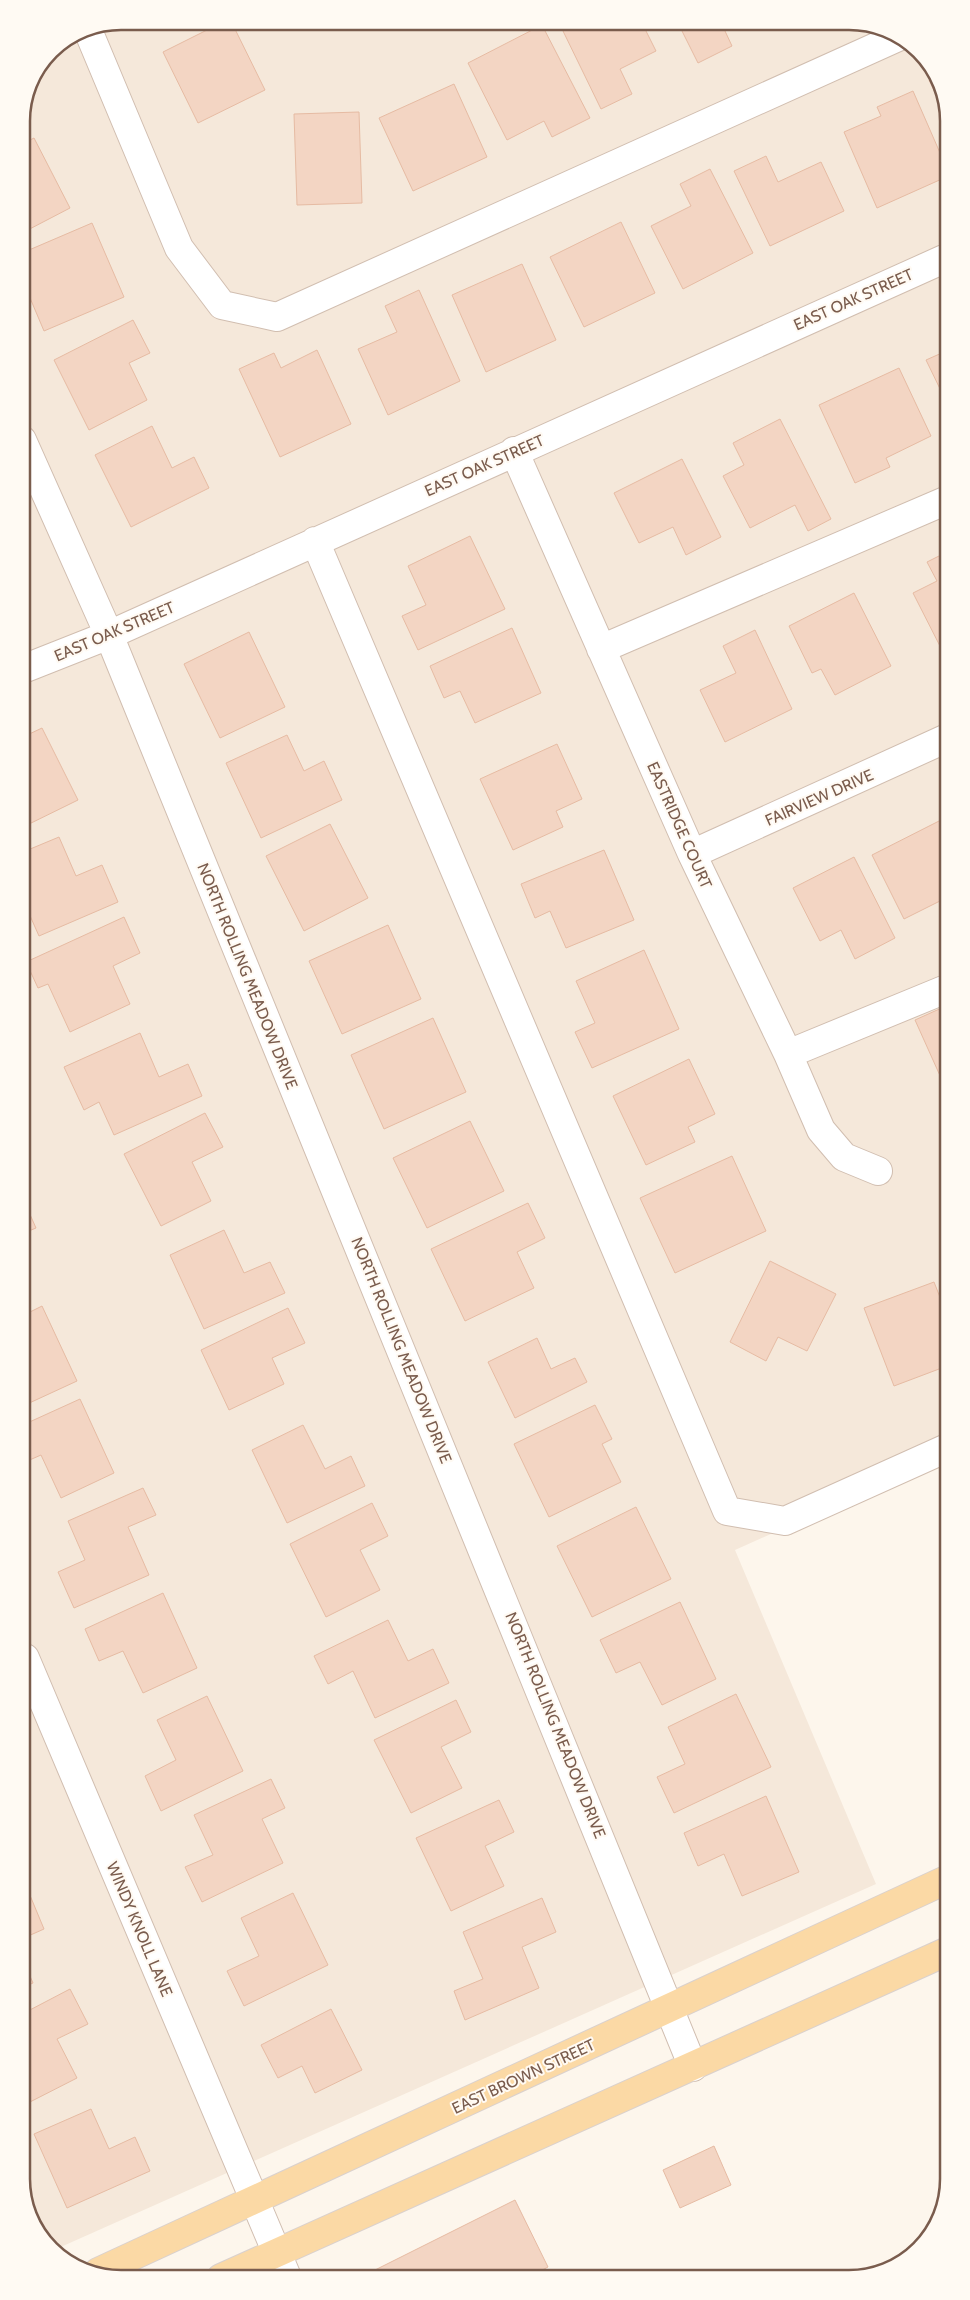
<svg xmlns="http://www.w3.org/2000/svg" width="970" height="2300" viewBox="0 0 970 2300" font-family="Cabin,sans-serif">
  <style>
    .residential { fill: #f5e8da }
    .building { fill: #f3d5c3; stroke: #e6bba3 }
    .lines { fill: none; stroke-linecap: round; stroke-linejoin: round }
    .minor-casing { stroke: #d1beb0; stroke-width: 30 }
    .major-casing { stroke: #dad1cd; stroke-width: 30 }
    .minor { stroke: #fff; stroke-width: 28 }
    .major { stroke: #fbd9a5; stroke-width: 28 }
    .labels { text-anchor: middle; stroke-width: 4; stroke-linejoin: round; paint-order: stroke }
    .street-label { font-size: 16px; fill: #7a5c4d; stroke: #fffaf3 }
    .rim { fill: none; stroke: #7a5c4d; stroke-width: 2.5 }
  </style>
  <rect width="100%" height="100%" fill="#fdf6ec"/>
  <path class="residential" d="M121,21H856L910,42L944,89L947,1455L735,1550L876,1884L54,2250L26,2211L21,115L29,83L51,50L83,29Z"/>
  <path class="building" d="M225,21H231L265,90L198,123L163,52Z
    M584,21H641L656,51L620,69L632,94L601,109L563,31Z
    M677,21H743L725,31L732,46L698,63Z
    M542,25L590,118L552,137L544,121L507,140L468,63Z
    M935,77L944,89V111L929,80Z
    M454,84L487,157L413,191L379,118Z
    M913,91L944,162V178L877,208L844,132L881,116L877,107Z
    M359,112L362,203L297,205L294,114Z
    M34,138L70,208L22,233V144Z
    M766,156L778,182L821,162L844,211L770,246L734,171Z
    M710,169L753,253L683,289L651,226L691,206L680,184Z
    M621,222L655,293L584,327L550,257Z
    M92,223L124,297L44,331L22,279V253Z
    M522,264L556,340L486,372L452,295Z
    M419,290L460,381L388,415L358,349L397,332L385,306Z
    M133,320L150,353L129,363L147,400L89,430L54,360Z
    M317,350L351,424L280,457L239,369L274,353L281,368Z
    M944,352V397L926,360Z
    M899,368L931,436L886,458L890,467L855,483L819,405Z
    M780,419L831,519L808,531L795,505L750,528L723,476L744,465L733,443Z
    M152,426L172,468L194,457L209,488L131,527L95,455Z
    M682,459L721,537L686,555L673,527L639,543L614,493Z
    M470,536L505,609L418,650L402,616L426,605L408,566Z
    M945,553V652H943L913,593L937,581L927,562Z
    M854,593L891,666L835,695L821,669L812,673L789,626Z
    M512,628L541,693L475,723L460,691L444,698L430,666Z
    M755,630L792,709L725,742L700,690L736,673L723,646Z
    M249,632L285,707L220,738L184,664Z
    M42,728L78,800L23,827V737Z
    M287,735L304,771L324,761L342,800L261,838L226,763Z
    M557,744L582,799L556,811L563,827L513,850L480,779Z
    M941,820L945,829L946,898L904,919L872,855Z
    M330,824L368,898L304,931L266,856Z
    M59,837L76,876L102,865L118,902L39,936L23,900V852Z
    M604,850L634,920L566,948L550,911L535,918L521,884Z
    M854,857L895,938L855,959L841,930L820,941L793,888Z
    M124,917L140,953L113,966L130,1004L70,1032L48,984L38,988L26,962Z
    M388,925L421,999L342,1034L309,961Z
    M644,950L679,1029L592,1068L575,1032L595,1023L576,981Z
    M946,1006V1089L915,1020Z
    M433,1018L466,1092L384,1129L351,1055Z
    M140,1033L159,1077L188,1064L202,1096L114,1135L99,1102L84,1110L64,1067Z
    M689,1059L715,1114L688,1127L695,1142L646,1165L613,1096Z
    M205,1113L223,1147L192,1162L211,1201L161,1226L124,1154Z
    M470,1121L504,1191L427,1228L393,1158Z
    M732,1156L766,1231L675,1273L640,1198Z
    M24,1201L36,1228L24,1233Z
    M528,1203L545,1238L517,1252L534,1288L465,1321L431,1249Z
    M224,1230L244,1273L270,1262L285,1293L204,1329L170,1255Z
    M770,1261L836,1294L807,1351L778,1337L766,1361L730,1342Z
    M934,1282L947,1315V1366L894,1386L864,1308Z
    M42,1306L77,1381L25,1405L24,1315Z
    M288,1308L305,1343L272,1358L284,1384L229,1410L201,1350Z
    M537,1338L551,1369L575,1358L587,1382L515,1418L488,1362Z
    M80,1399L114,1473L61,1498L41,1455L25,1462V1424Z
    M595,1405L612,1439L602,1444L621,1482L549,1517L514,1444Z
    M303,1425L325,1469L351,1456L365,1486L287,1523L252,1450Z
    M143,1488L156,1515L128,1527L149,1575L74,1608L58,1572L85,1560L68,1521Z
    M372,1503L388,1536L360,1550L380,1590L326,1617L290,1544Z
    M636,1507L671,1579L592,1617L557,1546Z
    M163,1593L197,1668L143,1693L123,1651L99,1661L85,1629Z
    M680,1602L716,1679L662,1705L640,1662L616,1673L600,1640Z
    M388,1620L408,1661L433,1649L449,1683L375,1718L353,1671L328,1684L314,1656Z
    M736,1694L771,1767L674,1813L657,1777L685,1764L668,1727Z
    M207,1696L243,1771L161,1811L145,1776L176,1760L157,1720Z
    M456,1700L471,1732L441,1747L462,1788L411,1813L374,1740Z
    M271,1779L285,1808L262,1819L283,1863L202,1902L185,1867L213,1855L194,1815Z
    M766,1796L799,1872L742,1896L724,1854L698,1866L684,1833Z
    M499,1800L514,1832L485,1846L504,1886L451,1911L416,1838Z
    M29,1893L44,1929L26,1937V1894Z
    M293,1893L328,1965L244,2006L227,1971L259,1956L241,1918Z
    M542,1898L556,1932L522,1947L539,1988L465,2020L454,1991L483,1979L463,1932Z
    M26,1967L33,1983L26,1986Z
    M70,1989L88,2024L57,2039L77,2078L26,2104V2012Z
    M331,2009L362,2070L315,2093L302,2066L278,2078L261,2045Z
    M91,2109L109,2149L135,2137L150,2171L67,2208L34,2134Z
    M714,2146L731,2185L680,2208L663,2170Z
    M515,2200L548,2267L531,2276L376,2277L373,2271Z"/>
  <g class="lines">
    <g class="minor-casing">
      <path id="minor" d="M87,28L179,248L222,305L277,317L898,37
        M22,440L109,635L693,2067
        M514,451L692,854L788,1054L821,1130L844,1157L878,1171
        M315,541L727,1511L785,1521L947,1448
        M601,649L945,501
        M23,669L109,635L944,259
        M692,854L945,739
        M788,1054L946,989
        M25,1658L287,2277"/>
    </g>
    <g class="major-casing">
      <path id="major" d="M98,2272L948,1879
        M221,2278L948,1951"/>
    </g>
    <use href="#minor" class="minor"/>
    <use href="#major" class="major"/>
  </g>
  <g class="labels">
    <g class="street-label">
      <text transform="translate(853 299) rotate(-24)" y="6">EAST OAK STREET</text>
      <text transform="translate(484 465) rotate(-24)" y="6">EAST OAK STREET</text>
      <text transform="translate(114 631) rotate(-23)" y="6">EAST OAK STREET</text>
      <text transform="translate(819 797) rotate(-24)" y="6">FAIRVIEW DRIVE</text>
      <text transform="translate(680 825) rotate(66)" y="6">EASTRIDGE COURT</text>
      <text transform="translate(248 976) rotate(68)" y="6">NORTH ROLLING MEADOW DRIVE</text>
      <text transform="translate(402 1350) rotate(68)" y="6">NORTH ROLLING MEADOW DRIVE</text>
      <text transform="translate(556 1725) rotate(68)" y="6">NORTH ROLLING MEADOW DRIVE</text>
      <text transform="translate(140 1929) rotate(67)" y="6">WINDY KNOLL LANE</text>
      <text transform="translate(523 2076) rotate(-25)" y="6">EAST BROWN STREET</text>
    </g>
  </g>
  <path d="M0 0H970V2300H0ZM121 30H849A91 91 0 0 1 940 121V2179A91 91 0 0 1 849 2270H121A91 91 0 0 1 30 2179V121A91 91 0 0 1 121 30Z" fill="#fffaf3" fill-rule="evenodd"/>
  <path class="rim" d="M121 30H849A91 91 0 0 1 940 121V2179A91 91 0 0 1 849 2270H121A91 91 0 0 1 30 2179V121A91 91 0 0 1 121 30Z"/>
</svg>
